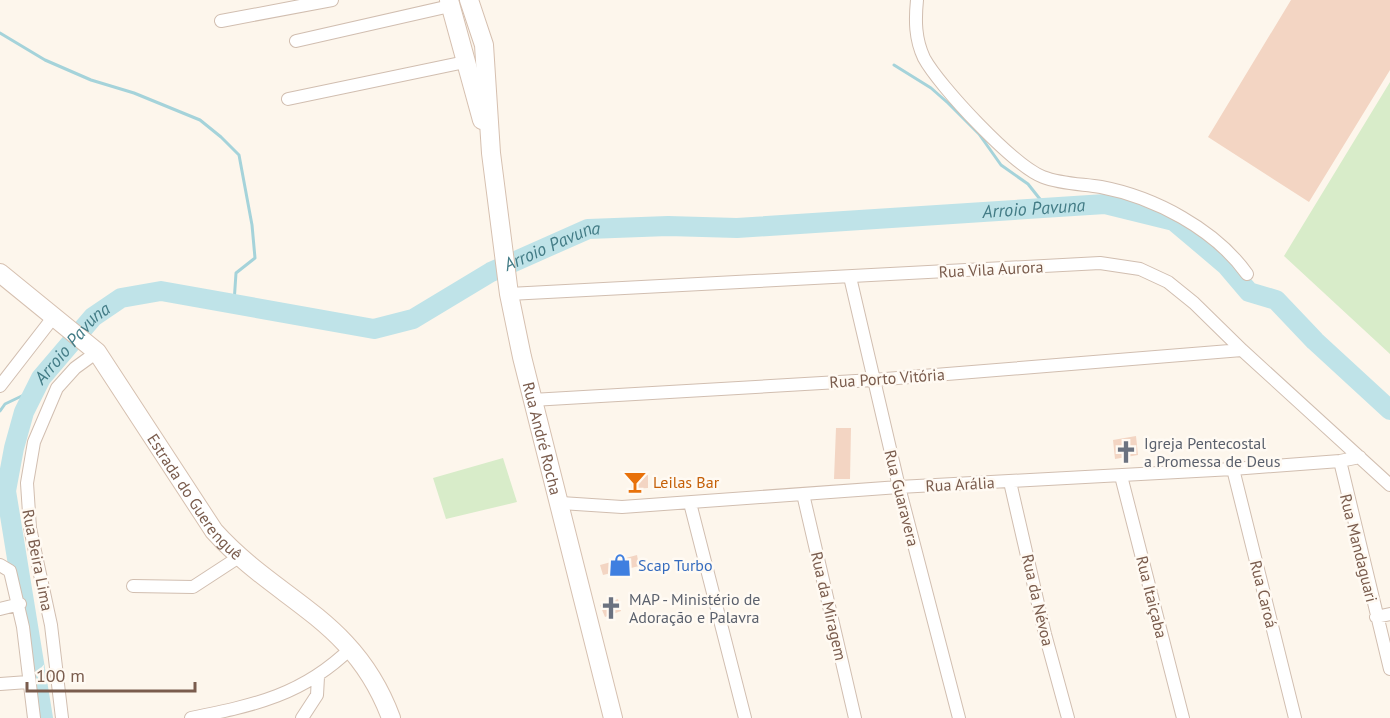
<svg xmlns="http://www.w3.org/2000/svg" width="1390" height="718" viewBox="0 0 1390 718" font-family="'PT Sans',sans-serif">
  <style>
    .green { fill: #d8ecc9 }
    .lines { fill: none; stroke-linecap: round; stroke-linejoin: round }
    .stream { stroke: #a5d3da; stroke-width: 3 }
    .river { stroke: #bfe3e8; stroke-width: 20 }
    .building { fill: #f3d5c3 }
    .street-casing { stroke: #d1beb0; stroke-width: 14 }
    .secondary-casing { stroke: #d6c0b0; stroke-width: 20 }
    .street { stroke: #fff; stroke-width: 12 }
    .secondary { stroke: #fff; stroke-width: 18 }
    .labels { text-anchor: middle; stroke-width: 5; stroke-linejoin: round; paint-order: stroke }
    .street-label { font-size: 16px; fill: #7a5c4d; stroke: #fffaf3 }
    .worship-label { font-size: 16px; fill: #5b616d; stroke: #fffaf3; text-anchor: start }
    .food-label { font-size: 16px; fill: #c56008; stroke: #fffaf3; text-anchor: start }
    .shop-label { font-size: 16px; fill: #366cbe; stroke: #fffaf3; text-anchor: start }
    .water-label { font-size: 18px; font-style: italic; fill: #437c86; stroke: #fffaf3 }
  </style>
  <rect width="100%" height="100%" fill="#fdf6ec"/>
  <path class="green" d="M1390,82V354L1284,256Z
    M503,458L517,502L446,519L433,478Z"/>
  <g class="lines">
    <path class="stream" d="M0,33L45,60L91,80L134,93L200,120L221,137L239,155L252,225L255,258L236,273L234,303
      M894,65L931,88L948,103L979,134L1001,165L1028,184L1047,208
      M0,411L5,404L28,393L41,378"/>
    <path class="river" id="s1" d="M43,718L6,491L14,448L24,412L41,378L93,317L121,298L161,291L374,329L413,319L491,272L588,229L668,226L737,228L1105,204L1174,221L1226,265L1249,292L1276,300L1315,341L1390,410"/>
  </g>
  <path class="building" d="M1291,0H1390V70L1309,202L1208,137Z
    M836,428H851L850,479H834Z
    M1136,436L1138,455L1115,459L1113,440Z
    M648,475V488L631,489V476Z
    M637,555L639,566L603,575L600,565Z
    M618,599L621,611L605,617L600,605Z"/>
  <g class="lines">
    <g class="street-casing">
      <path id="street" d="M917,0C915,20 915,39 924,58C939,86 1014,166 1043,177C1061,184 1082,184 1101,187C1154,197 1215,229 1247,274
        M221,21L332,0
        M296,41L450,6
        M288,99L465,62
        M850,277L899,487L959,718
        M509,294L1100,263L1140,269L1168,282L1194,303L1242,350L1390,485
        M0,386L55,315
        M532,400L873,380L1242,350
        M1340,461L1390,669
        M1233,469L1295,718
        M1121,476L1183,718
        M1010,482L1045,634L1068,718
        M803,494L855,718
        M561,503L622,507L899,487L1233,469L1340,461L1360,457
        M690,503L745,718
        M0,565L10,571L23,627L34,718
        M133,586L193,587L239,557
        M0,609L20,604
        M1376,617L1390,614
        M0,684L28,682
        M62,718L51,625L30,528L27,483L34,442L57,388L75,368L97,352
        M191,718C255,705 303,695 351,648
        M302,718L317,695L318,677"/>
    </g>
    <g class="secondary-casing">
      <g id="secondary">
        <path d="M449,0L482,120"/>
        <path id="s2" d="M469,0L484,45L491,153L509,294L522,357L613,718"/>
        <path id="s3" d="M0,273L97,352L214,531C278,602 354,618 391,718"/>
      </g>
    </g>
    <use href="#street" class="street"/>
    <use href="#secondary" class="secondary"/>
  </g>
  <defs>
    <g id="church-bare" transform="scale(1.8)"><path d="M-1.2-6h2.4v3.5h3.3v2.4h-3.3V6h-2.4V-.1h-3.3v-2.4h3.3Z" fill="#6b7280" stroke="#fffaf3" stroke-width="2.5" paint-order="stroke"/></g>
    <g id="bar-bare" transform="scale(1.8)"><path d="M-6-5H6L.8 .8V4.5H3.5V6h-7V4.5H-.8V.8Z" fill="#e8710a" stroke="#fffaf3" stroke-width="2.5" paint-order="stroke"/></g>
    <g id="shop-bare" transform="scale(1.8)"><path d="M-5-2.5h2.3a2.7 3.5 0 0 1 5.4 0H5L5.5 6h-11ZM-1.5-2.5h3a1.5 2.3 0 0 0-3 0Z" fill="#3f7fe0" stroke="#fffaf3" stroke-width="2.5" paint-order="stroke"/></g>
  </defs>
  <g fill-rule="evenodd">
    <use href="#church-bare" x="1126" y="452"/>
    <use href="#bar-bare" x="635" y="482"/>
    <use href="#shop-bare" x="620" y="565"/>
    <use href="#church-bare" x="611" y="608"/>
  </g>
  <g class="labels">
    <g class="street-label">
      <text transform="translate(991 269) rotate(-3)" y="6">Rua Vila Aurora</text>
      <text transform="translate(887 378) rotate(-4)" y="6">Rua Porto Vitória</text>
      <text dy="6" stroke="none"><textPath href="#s2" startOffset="446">Rua André Rocha</textPath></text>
      <text transform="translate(960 484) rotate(-3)" y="6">Rua Arália</text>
      <text dy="6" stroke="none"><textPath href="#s3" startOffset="300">Estrada do Guerenguê</textPath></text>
      <text transform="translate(902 498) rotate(76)" y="6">Rua Guaravera</text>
      <text transform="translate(1359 548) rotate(76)" y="6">Rua Mandaguari</text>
      <text transform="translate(38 560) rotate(79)" y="6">Rua Beira Lima</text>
      <text transform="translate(1264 594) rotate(76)" y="6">Rua Caroá</text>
      <text transform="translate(1152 597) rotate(76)" y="6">Rua Itaiçaba</text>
      <text transform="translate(1038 600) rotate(77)" y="6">Rua da Névoa</text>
      <text transform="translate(829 606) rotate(77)" y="6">Rua da Miragem</text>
    </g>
    <g class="worship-label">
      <text x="1144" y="449">Igreja Pentecostal<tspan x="1144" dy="18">a Promessa de Deus</tspan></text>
      <text x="629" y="605">MAP - Ministério de<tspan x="629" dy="18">Adoração e Palavra</tspan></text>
    </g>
    <g class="food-label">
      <text x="653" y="488">Leilas Bar</text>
    </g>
    <g class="shop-label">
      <text x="638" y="571">Scap Turbo</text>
    </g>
    <g class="water-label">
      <text dy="6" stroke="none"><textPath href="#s1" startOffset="1404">Arroio Pavuna</textPath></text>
      <text dy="6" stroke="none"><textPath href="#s1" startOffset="918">Arroio Pavuna</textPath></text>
      <text dy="6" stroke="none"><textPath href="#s1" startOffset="396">Arroio Pavuna</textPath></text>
    </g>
  </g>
  <path d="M27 682v9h168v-9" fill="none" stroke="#7a5c4d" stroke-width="3"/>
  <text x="36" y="682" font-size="18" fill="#7a5c4d" stroke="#fffaf3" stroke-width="4.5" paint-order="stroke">100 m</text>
</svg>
